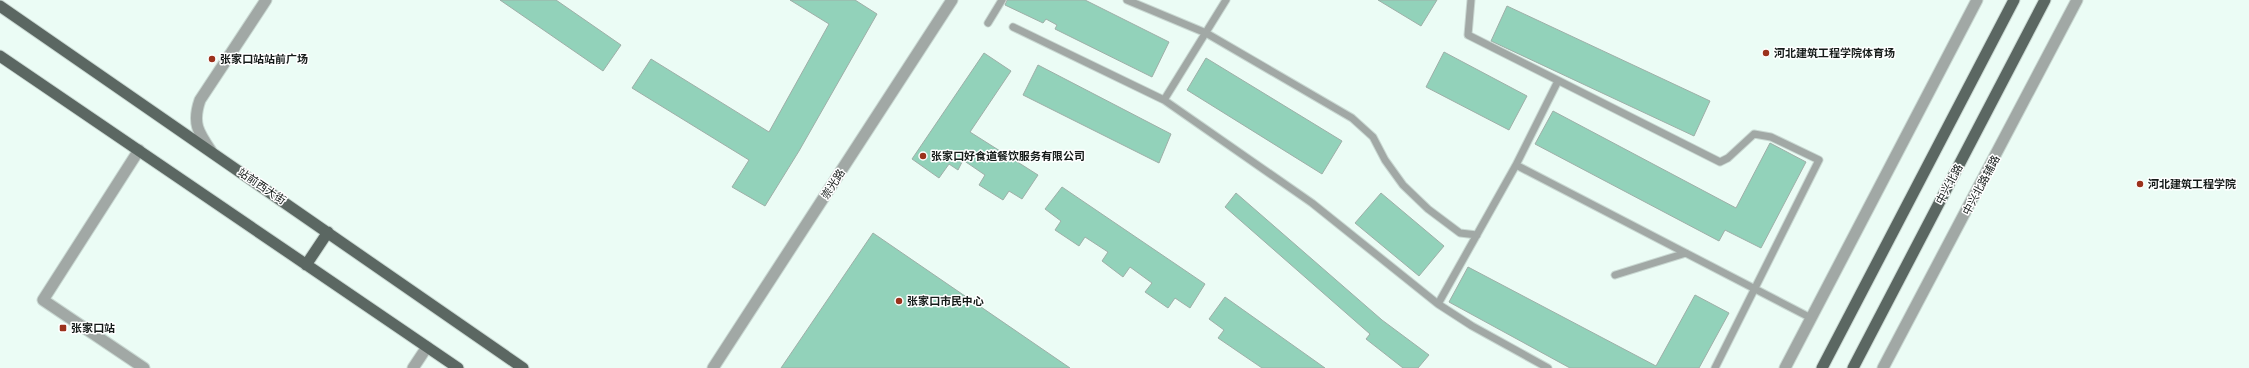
<svg xmlns="http://www.w3.org/2000/svg" width="2249" height="368" viewBox="0 0 2249 368" font-family="'PT Sans','Noto Sans SC',sans-serif">
  <style>
    .building { fill: #92d2ba; stroke: #9eafa8 }
    .lines { fill: none; stroke-linecap: round; stroke-linejoin: round }
    .service-casing { stroke: #c9d8d2; stroke-width: 9 }
    .tertiary-casing { stroke: #c9d8d2; stroke-width: 13 }
    .primary-casing { stroke: #c9d8d2; stroke-width: 13 }
    .service { stroke: #a1a8a5; stroke-width: 7 }
    .tertiary { stroke: #a1a8a5; stroke-width: 11 }
    .primary { stroke: #5b6762; stroke-width: 11 }
    .poi-dot { fill: #9b321c; stroke: #fff; stroke-width: 1.5 }
    .labels { text-anchor: middle; stroke-width: 3; stroke-linejoin: round; paint-order: stroke }
    .poi-label { font-size: 11px; font-weight: bold; fill: #151b19; stroke: #fff; text-anchor: start }
    .street-label { font-size: 11px; fill: #151b19; stroke: #fff }
  </style>
  <rect width="100%" height="100%" fill="#ebfcf5"/>
  <path class="building" d="M500,0H556L621,45L603,71Z
    M790,0H855L877,14L799,151L765,206L732,187L749,160L632,88L651,59L769,132L829,24Z
    M1007,0H1085L1169,42L1152,77L1055,29L1057,25L1046,19L1043,23L1005,5Z
    M1378,0H1437L1421,26Z
    M1507,6L1710,101L1694,136L1491,41Z
    M1444,52L1527,96L1509,130L1426,87Z
    M984,53L1011,71L970,132L1038,175L1022,199L1009,191L1003,200L979,185L985,175L963,160L958,170L949,164L939,178L912,159Z
    M1206,58L1342,141L1322,174L1187,90Z
    M1038,65L1171,134L1159,163L1023,95Z
    M1553,111L1736,208L1770,143L1806,162L1761,248L1725,230L1719,241L1535,144Z
    M1062,187L1205,284L1190,308L1175,298L1168,308L1145,292L1152,283L1130,267L1123,277L1102,261L1108,252L1085,237L1079,246L1055,230L1061,221L1045,209Z
    M1236,193L1382,320L1429,355L1418,368H1403L1366,339L1370,334L1225,207Z
    M1381,193L1444,246L1419,276L1355,223Z
    M873,233L1070,368H781Z
    M1468,267L1656,366L1695,295L1729,313L1699,368H1570L1449,302Z
    M1225,297L1325,368H1262L1218,338L1224,330L1209,319Z"/>
  <g class="lines">
    <g class="service-casing">
      <path id="service" d="M1127,0L1206,33L1352,118L1373,137L1385,160L1403,185L1428,209L1460,233L1477,235
        M1471,0L1468,35L1720,162L1728,158L1754,134L1771,137L1819,160L1715,368
        M988,23L1002,0
        M1013,27L1164,100L1312,203L1438,304
        M1164,100L1226,0
        M1516,165L1558,81
        M1615,275L1686,253
        M1548,368L1472,326L1438,304L1516,165L1811,318"/>
    </g>
    <g class="tertiary-casing">
      <path id="tertiary" d="M139,150L43,300L144,368
        M211,151C198,132 192,123 200,100L266,0
        M413,368L427,347
        M713,368L952,0
        M1785,368L1977,0
        M1883,368L2077,0"/>
    </g>
    <g class="primary-casing">
      <path id="primary" d="M0,6L523,368
        M0,56L458,368
        M306,265L328,232
        M1822,368L2014,0
        M1853,368L2045,0"/>
    </g>
    <use href="#service" class="service"/>
    <use href="#tertiary" class="tertiary"/>
    <use href="#primary" class="primary"/>
  </g>
  <g class="poi-dot">
    <circle cx="1766" cy="53" r="4"/>
    <circle cx="212" cy="59" r="4"/>
    <circle cx="923" cy="156" r="4"/>
    <circle cx="2140" cy="184" r="4"/>
    <circle cx="899" cy="301" r="4"/>
    <rect x="59" y="324" width="8" height="8" rx="2"/>
  </g>
  <g class="labels">
    <g class="poi-label">
      <text x="1774" y="57">河北建筑工程学院体育场</text>
      <text x="220" y="63">张家口站站前广场</text>
      <text x="931" y="160">张家口好食道餐饮服务有限公司</text>
      <text x="2148" y="188">河北建筑工程学院</text>
      <text x="907" y="305">张家口市民中心</text>
      <text x="71" y="332">张家口站</text>
    </g>
    <g class="street-label">
      <text transform="translate(833 184) rotate(-57)" y="4">崇光路</text>
      <text transform="translate(1949 184) rotate(-62)" y="4">中兴北路</text>
      <text transform="translate(1981 185) rotate(-62)" y="4">中兴北路辅路</text>
      <text transform="translate(262 186) rotate(34)" y="4">站前西大街</text>
    </g>
  </g>
</svg>
